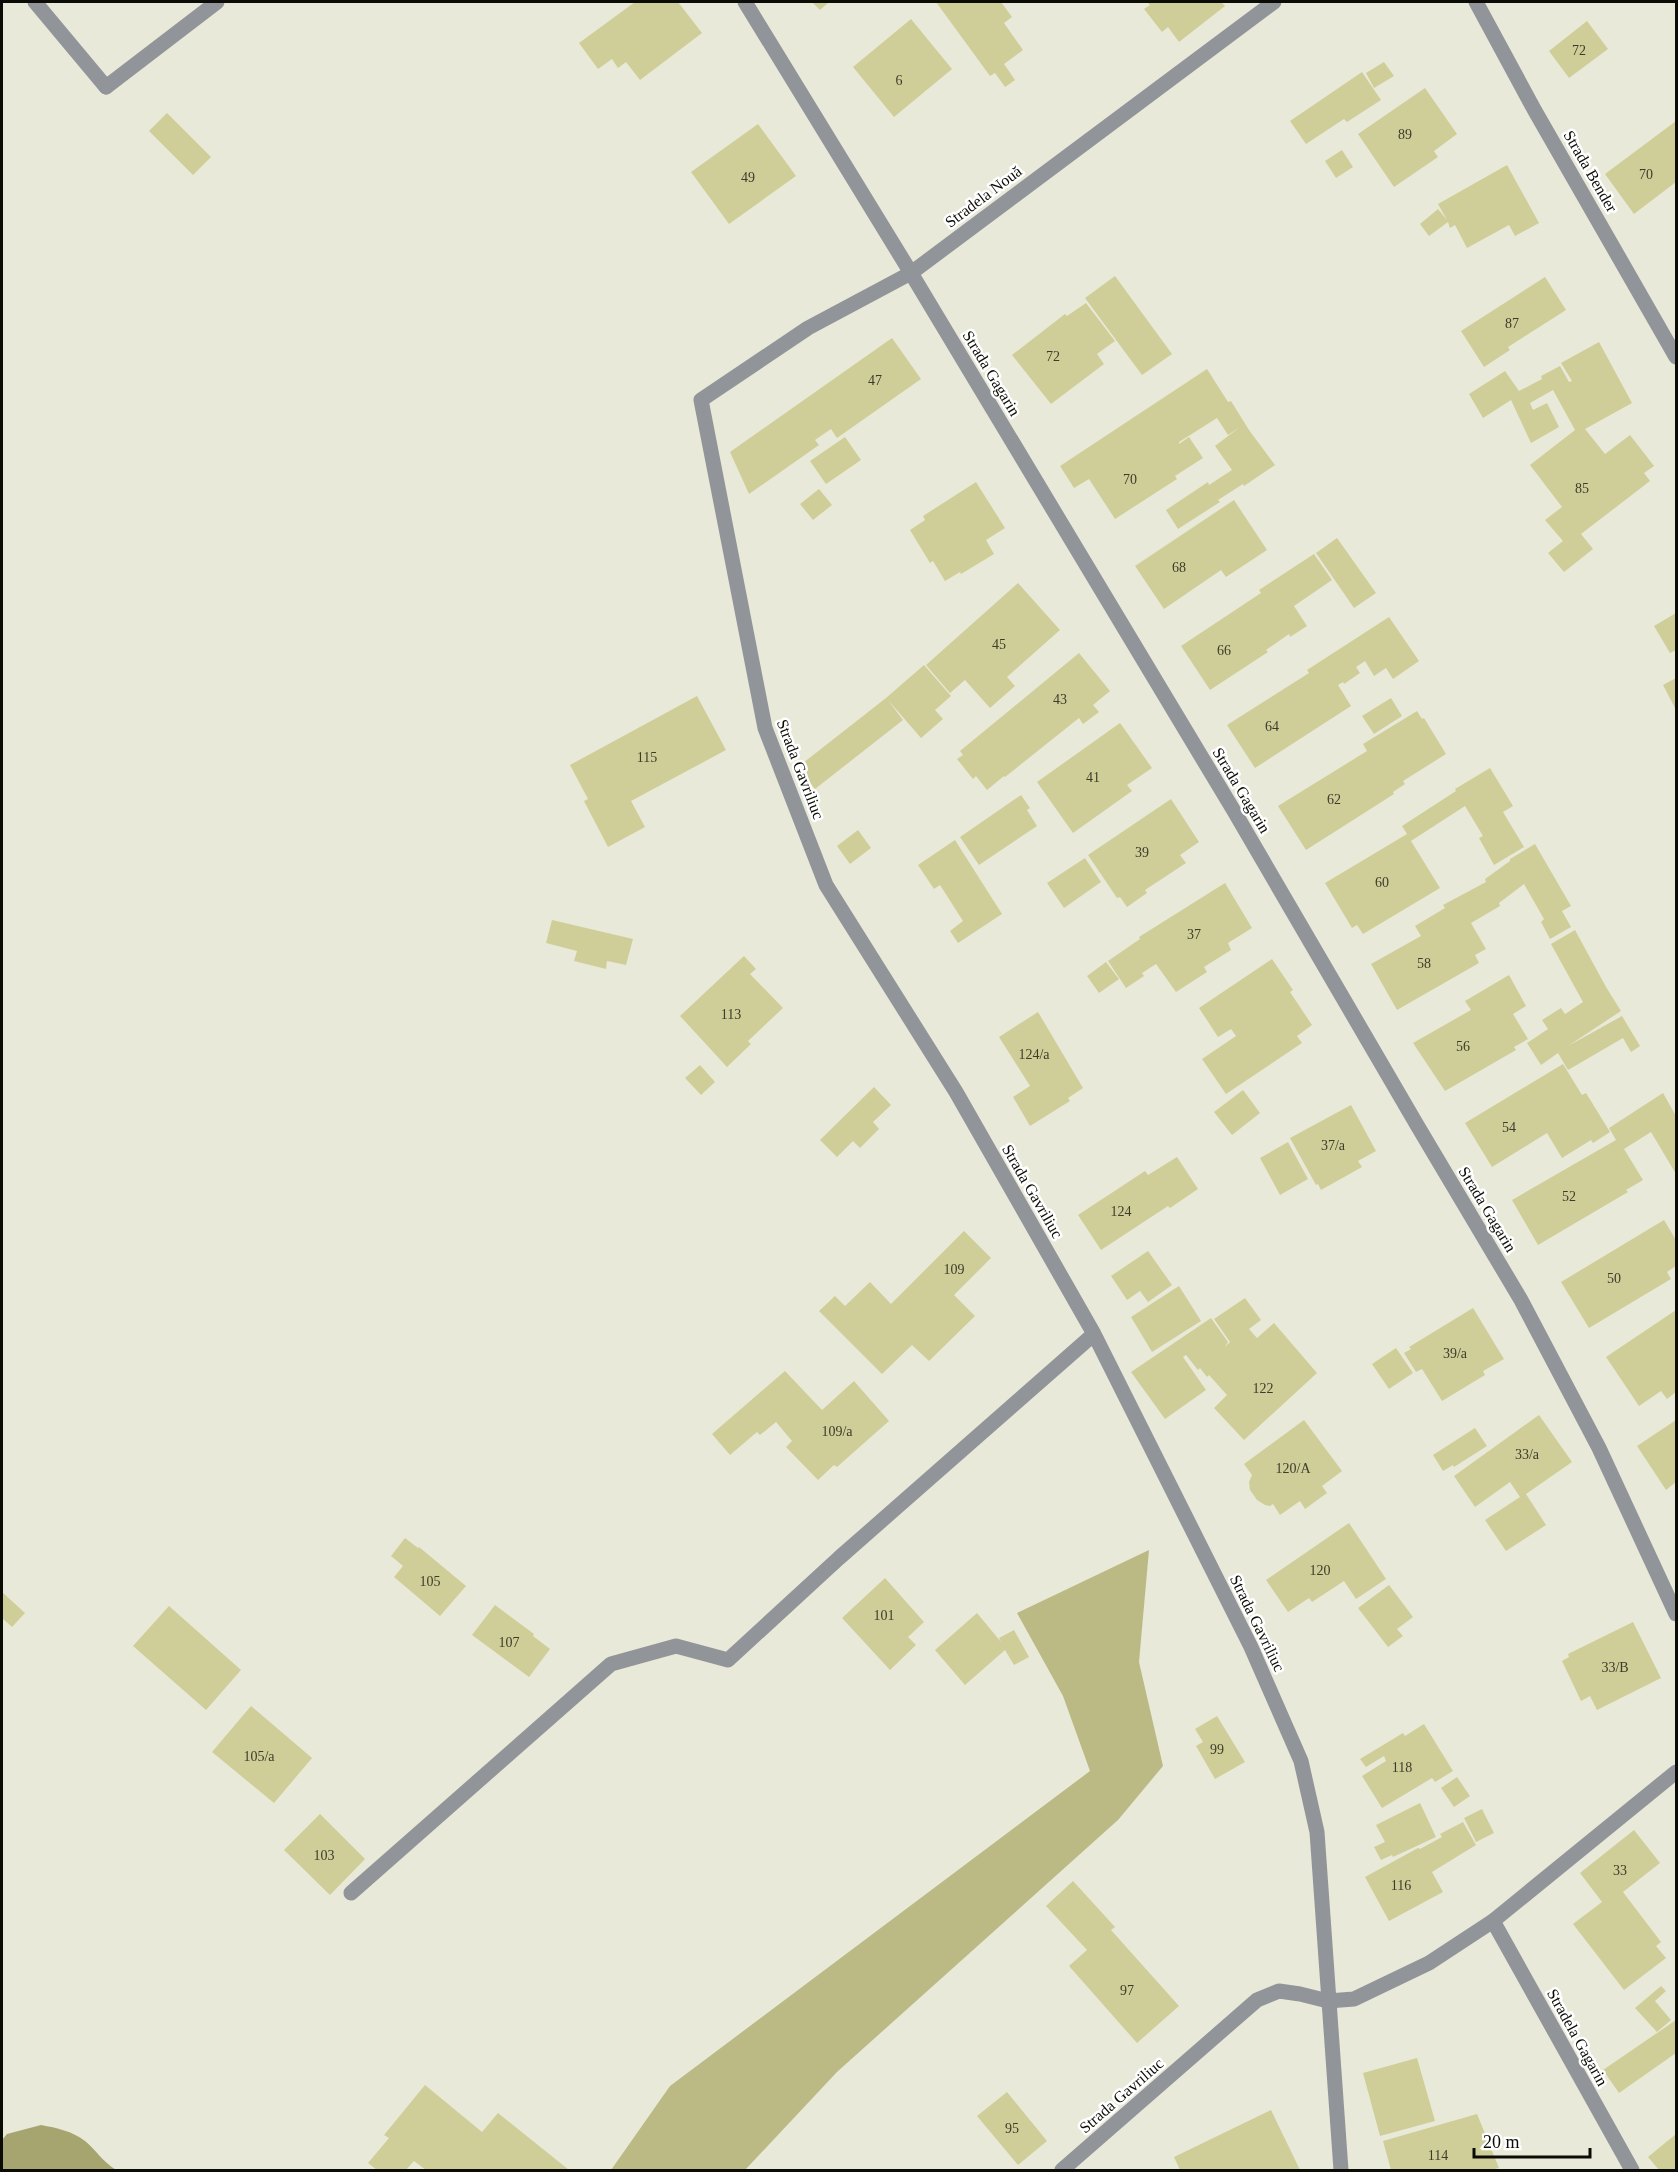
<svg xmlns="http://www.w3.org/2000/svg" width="1678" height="2172" viewBox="0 0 1678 2172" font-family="'Times New Roman',serif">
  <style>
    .forest { fill: #bbba85 }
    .water { fill: #a6a570 }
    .building { fill: #cfce98 }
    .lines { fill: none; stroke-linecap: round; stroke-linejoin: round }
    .lane { stroke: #91959a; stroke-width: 15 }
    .street { stroke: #91959a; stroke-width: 15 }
    .labels { text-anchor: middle; stroke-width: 5; stroke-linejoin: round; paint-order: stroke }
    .number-label { font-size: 14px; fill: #3d3c2b }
    .street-label { font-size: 16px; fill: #0c0c07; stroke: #fff }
  </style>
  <rect width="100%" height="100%" fill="#e9e9d9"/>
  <path class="forest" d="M1149,1550L1139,1662L1163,1766L1118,1820L837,2072L745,2170H611L670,2086L1090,1771L1063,1696L1017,1613Z"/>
  <path class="water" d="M41,2125C57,2128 72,2131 85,2141C96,2150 103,2162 116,2170H2V2140L7,2134Z"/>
  <path class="building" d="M635,2H678L702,33L640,80L626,62L618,68L612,59L598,69L579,43Z
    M812,2H829L820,10Z
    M936,2H1001L1012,17L1004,23L1023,50L1004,64L1015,80L1005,87L995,73L990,76Z
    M1147,2H1221L1225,6L1179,42L1168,27L1162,32L1144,9L1150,5Z
    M911,19L952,69L894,117L853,67Z
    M1587,21L1608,49L1569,78L1549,51Z
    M1384,62L1394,76L1374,88L1366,73Z
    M1362,72L1381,100L1347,122L1344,119L1306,144L1290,121Z
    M1425,88L1457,134L1434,151L1438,157L1394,187L1358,134Z
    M167,113L211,157L193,175L149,131Z
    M1676,121V182L1634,214L1605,174Z
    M758,124L796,176L729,224L691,172Z
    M1342,150L1353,167L1336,178L1325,161Z
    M1507,165L1539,223L1515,236L1509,225L1467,248L1455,225L1450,228L1448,222L1429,236L1420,224L1438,209L1447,220L1438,204Z
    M1115,276L1172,354L1142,375L1085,298Z
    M1545,277L1566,310L1508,347L1510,350L1484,367L1461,331Z
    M1086,303L1115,341L1097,354L1104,364L1051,404L1012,355L1065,314L1067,316Z
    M892,338L921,379L837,438L831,429L815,440L819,445L749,494L730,452Z
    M1599,342L1632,403L1585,429L1605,454L1630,435L1654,466L1644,473L1650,481L1581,534L1593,549L1564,572L1548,553L1563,541L1545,520L1562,507L1530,465L1575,430L1553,390L1530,403L1533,410L1547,403L1559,427L1531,443L1511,400L1483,418L1469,394L1505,371L1519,391L1542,379L1541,376L1560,366L1569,382L1572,381L1561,363Z
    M1207,369L1228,402L1231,401L1249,430L1275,465L1244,486L1243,484L1218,500L1220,502L1178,529L1166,510L1208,482L1209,485L1232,470L1215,446L1240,427L1228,435L1217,418L1179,442V444L1189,437L1203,458L1175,476L1177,479L1115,519L1089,479L1074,488L1060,466Z
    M845,437L861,460L826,484L810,461Z
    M976,482L1005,528L986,540L994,554L961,574L960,572L945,581L933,561L930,563L910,530L925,520L923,516Z
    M819,489L832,505L813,520L800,504Z
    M1234,500L1267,550L1226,577L1221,570L1164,609L1135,566Z
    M1337,538L1376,593L1354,608L1316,553Z
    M1314,554L1332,580L1294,606L1307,626L1290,637L1289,634L1266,650L1268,652L1210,690L1181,646L1261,593L1259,590Z
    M1018,583L1060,630L1007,677L1015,686L990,708L965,680L950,693L926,665Z
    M1676,613V650L1670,653L1654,626Z
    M1389,617L1419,661L1393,679L1386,668L1374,676L1365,661L1356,667L1360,673L1344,684L1343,682L1338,685L1351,706L1255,768L1227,725L1309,673L1307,670Z
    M1079,653L1110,691L1093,705L1099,712L1083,724L1079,718L1005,777L1004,776L987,790L976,776L973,779L957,759L963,755L960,751Z
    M924,665L951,696L935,710L943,719L921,738L888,700L903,720L815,789L804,775L807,772L803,763L886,698Z
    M1676,678V710L1663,685Z
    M697,696L726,750L631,801L645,827L608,847L584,801L588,799L570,765Z
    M1391,698L1402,716L1374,734L1362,716Z
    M1417,711L1422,719L1424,718L1446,754L1403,781L1405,784L1393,792L1394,794L1306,850L1278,806L1367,751L1363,744Z
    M1120,723L1152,768L1127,785L1132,791L1073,833L1037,782Z
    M1490,768L1513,806L1503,812L1524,847L1494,865L1479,838L1483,836L1465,806L1411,841L1440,888L1363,934L1357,925L1352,928L1325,883L1407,834L1402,826L1456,791L1455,789Z
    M1021,795L1030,808L1027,810L1037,826L979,865L960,837Z
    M1171,799L1199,842L1180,855L1186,863L1145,890L1147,893L1127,907L1120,897L1117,898L1088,855Z
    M858,830L871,848L850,864L837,846Z
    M955,840L1002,914L958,943L950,931L963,921L940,885L934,889L918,865Z
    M1535,844L1571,906L1562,911L1571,927L1550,939L1541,922L1544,919L1524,884L1499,903L1500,906L1471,923L1486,949L1475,955L1479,963L1397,1010L1371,964L1421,936L1415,926L1445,908L1443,905L1486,882L1485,879L1510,861V859Z
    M1085,858L1101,882L1064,908L1047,883Z
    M1225,883L1252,928L1228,943L1231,950L1204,967L1207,972L1176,992L1156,964L1142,973L1144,976L1126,988L1108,961L1140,939L1139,937Z
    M552,920L633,939L626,965L607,961L606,969L574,961L577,951L546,943Z
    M1575,930L1606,987L1621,1011L1568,1046L1622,1016L1640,1046L1631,1052L1623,1038L1568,1070L1558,1053L1541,1065L1527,1043L1548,1029L1542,1020L1561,1008L1565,1014L1583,1002L1551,944Z
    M744,956L756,969L750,974L783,1008L748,1041L751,1044L727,1067L680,1016Z
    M1272,959L1293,990L1290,992L1312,1025L1297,1036L1302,1043L1226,1094L1202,1059L1236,1036L1231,1029L1218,1037L1199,1008Z
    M1106,962L1119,979L1099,993L1087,976Z
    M1509,975L1526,1006L1513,1014L1528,1039L1514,1047L1516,1050L1445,1091L1413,1043L1471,1010L1465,1001Z
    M1038,1012L1083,1088L1068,1098L1070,1101L1030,1126L1013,1097L1030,1086L999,1037Z
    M1563,1064L1582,1095L1586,1093L1610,1132L1593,1143L1591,1140L1562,1158L1547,1133L1492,1167L1465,1123Z
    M700,1065L715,1082L701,1095L685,1078Z
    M874,1087L891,1105L873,1122L879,1129L860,1148L853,1141L837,1157L820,1140Z
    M1243,1090L1260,1113L1232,1135L1214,1112Z
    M1663,1093L1676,1116V1174L1651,1132L1624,1149L1643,1180L1626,1190L1628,1192L1538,1245L1512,1200L1616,1140L1609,1128Z
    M1351,1105L1376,1151L1358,1161L1362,1167L1321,1190L1318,1184L1316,1185L1290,1138Z
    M1288,1142L1308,1179L1280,1195L1260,1158Z
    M1177,1157L1198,1189L1170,1208L1168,1206L1101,1250L1078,1215L1145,1171L1148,1175Z
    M1664,1220L1676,1240V1266L1667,1272L1671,1279L1589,1328L1561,1282Z
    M964,1231L991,1258L954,1295L975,1316L929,1361L912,1345L882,1374L819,1311L835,1296L845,1306L870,1282L891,1304Z
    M1148,1251L1172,1285L1148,1302L1140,1291L1127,1300L1111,1276Z
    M1179,1286L1201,1321L1152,1352L1131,1317Z
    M1245,1298L1261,1320L1249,1329L1257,1338L1274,1323L1317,1373L1244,1440L1214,1408L1227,1395L1209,1375L1207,1377L1200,1368L1198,1370L1186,1355L1183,1357L1206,1390L1165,1419L1131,1372L1211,1318L1228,1342L1225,1347L1230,1342L1214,1319Z
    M1473,1308L1504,1359L1483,1371L1485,1375L1442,1401L1422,1369L1416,1372L1404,1353L1411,1349L1409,1347Z
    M1676,1310V1392L1667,1399L1661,1391L1639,1406L1606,1357Z
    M1396,1348L1413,1373L1389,1389L1372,1364Z
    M785,1371L822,1410L854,1381L889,1421L837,1467L834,1465L818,1480L786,1447L792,1441L776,1422L760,1435L757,1432L730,1455L712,1434Z
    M1539,1415L1572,1462L1526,1494L1546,1525L1506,1551L1485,1520L1520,1497L1510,1482L1475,1507L1454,1476Z
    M1304,1420L1342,1471L1322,1486L1327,1493L1305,1509L1300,1501L1280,1515L1273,1504L1270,1506L1265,1505L1257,1500L1250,1490L1249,1482L1252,1475L1244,1464Z
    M1676,1420V1482L1666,1490L1637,1446Z
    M1475,1428L1487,1446L1454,1467L1453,1465L1443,1471L1433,1455Z
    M1349,1523L1386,1579L1356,1599L1344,1581L1312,1602L1309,1598L1288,1612L1266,1580Z
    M405,1538L418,1548L419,1547L466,1586L440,1616L394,1577L403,1566L391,1556Z
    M885,1578L924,1622L908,1637L916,1645L890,1670L842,1618Z
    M1389,1585L1413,1617L1397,1629L1403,1636L1388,1647L1358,1608Z
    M2,1592L25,1613L12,1627L2,1618Z
    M495,1605L534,1634L533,1636L550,1649L529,1677L472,1635Z
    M169,1606L241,1670L206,1710L133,1646Z
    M977,1613L1001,1642L999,1638L1014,1630L1029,1657L1014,1665L1005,1650L965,1685L935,1650Z
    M1633,1622L1661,1678L1597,1710L1590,1696L1581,1701L1562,1661L1569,1657L1568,1654Z
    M251,1706L312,1758L274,1803L212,1752Z
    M1217,1716L1245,1762L1215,1779L1196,1746L1203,1742L1195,1729Z
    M1424,1724L1453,1771L1435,1782L1432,1778L1382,1808L1362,1776L1386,1761L1384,1756L1366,1767L1360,1759L1403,1733L1405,1736Z
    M1457,1777L1470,1796L1454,1807L1441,1788Z
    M1420,1803L1436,1837L1393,1857L1392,1855L1381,1860L1374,1847L1385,1842L1376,1825Z
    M1482,1809L1494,1833L1476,1842L1464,1818Z
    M320,1814L365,1859L330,1895L284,1850Z
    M1463,1822L1476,1845L1432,1872L1443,1892L1389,1921L1365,1877L1418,1848L1420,1849L1442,1837L1440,1834Z
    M1634,1830L1660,1863L1623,1892L1661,1942L1656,1946L1666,1958L1624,1990L1573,1924L1602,1902L1580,1873Z
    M1073,1881L1115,1927L1111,1930L1179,2006L1137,2043L1069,1966L1087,1950L1046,1906Z
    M1661,1986L1666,1991L1655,2001L1671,2020L1657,2032L1635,2008Z
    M1676,2020V2053L1619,2093L1603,2070Z
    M1417,2058L1435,2121L1380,2136L1363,2073Z
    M425,2085L482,2132L498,2113L569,2170H426L414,2161L406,2170H377L368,2163L389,2138L384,2135Z
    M1007,2092L1047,2141L1018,2165L977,2116Z
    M1271,2110L1300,2170H1180L1174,2157Z
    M1477,2114L1499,2168L1490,2170H1391L1383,2141Z
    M1676,2134V2170H1659L1648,2157Z"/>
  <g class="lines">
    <path class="lane" d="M106,87L217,2
      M1062,2170L1257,2000L1279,1991L1300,1994L1328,2001L1354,1999L1429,1963L1493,1921L1676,1772"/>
    <path class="street" d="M35,2L106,87
      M745,2L911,273L1234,811L1417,1125L1521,1300L1599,1448L1676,1614
      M1274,2L911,273L808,328L701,400L765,728L826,885L956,1092L1094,1334L1251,1647L1301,1761L1317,1832L1341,2170
      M1476,2L1535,111L1676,357
      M351,1893L611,1664L676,1646L728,1660L839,1558L1094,1334
      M1493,1921L1632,2170"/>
  </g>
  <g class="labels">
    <g class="number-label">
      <text x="1579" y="55">72</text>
      <text x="899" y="85">6</text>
      <text x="1405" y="139">89</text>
      <text x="1646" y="179">70</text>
      <text x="748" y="182">49</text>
      <text x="1512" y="328">87</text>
      <text x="1053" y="361">72</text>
      <text x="875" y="385">47</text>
      <text x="1130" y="484">70</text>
      <text x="1582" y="493">85</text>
      <text x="1179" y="572">68</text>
      <text x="999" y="649">45</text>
      <text x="1224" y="655">66</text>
      <text x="1060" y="704">43</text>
      <text x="1272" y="731">64</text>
      <text x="647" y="762">115</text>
      <text x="1093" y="782">41</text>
      <text x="1334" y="804">62</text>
      <text x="1142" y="857">39</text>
      <text x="1382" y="887">60</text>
      <text x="1194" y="939">37</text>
      <text x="1424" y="968">58</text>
      <text x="731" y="1019">113</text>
      <text x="1463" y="1051">56</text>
      <text x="1034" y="1059">124/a</text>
      <text x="1509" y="1132">54</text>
      <text x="1333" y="1150">37/a</text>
      <text x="1569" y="1201">52</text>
      <text x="1121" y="1216">124</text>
      <text x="954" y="1274">109</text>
      <text x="1614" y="1283">50</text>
      <text x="1455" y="1358">39/a</text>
      <text x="1263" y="1393">122</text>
      <text x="837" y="1436">109/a</text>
      <text x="1527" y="1459">33/a</text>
      <text x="1293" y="1473">120/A</text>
      <text x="1320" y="1575">120</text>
      <text x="430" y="1586">105</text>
      <text x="884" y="1620">101</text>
      <text x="509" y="1647">107</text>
      <text x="1615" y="1672">33/B</text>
      <text x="1217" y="1754">99</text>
      <text x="259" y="1761">105/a</text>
      <text x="1402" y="1772">118</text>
      <text x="324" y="1860">103</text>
      <text x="1620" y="1875">33</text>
      <text x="1401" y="1890">116</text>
      <text x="1127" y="1995">97</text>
      <text x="1012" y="2133">95</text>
      <text x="1438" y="2160">114</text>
    </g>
    <g class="street-label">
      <text transform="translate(1591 171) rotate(60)" y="6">Strada Bender</text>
      <text transform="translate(983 196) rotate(-37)" y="6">Stradela Nouă</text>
      <text transform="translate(992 373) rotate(59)" y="6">Strada Gagarin</text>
      <text transform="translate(801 769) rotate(69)" y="6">Strada Gavriliuc</text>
      <text transform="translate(1242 790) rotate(59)" y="6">Strada Gagarin</text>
      <text transform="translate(1033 1191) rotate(60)" y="6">Strada Gavriliuc</text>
      <text transform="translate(1488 1209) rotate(59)" y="6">Strada Gagarin</text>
      <text transform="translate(1258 1623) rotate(64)" y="6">Strada Gavriliuc</text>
      <text transform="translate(1578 2037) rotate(61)" y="6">Stradela Gagarin</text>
      <text transform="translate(1121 2095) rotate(-41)" y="6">Strada Gavriliuc</text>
    </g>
  </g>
  <rect width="1678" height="2172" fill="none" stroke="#0c0c07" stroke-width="6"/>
  <path d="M1474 2148v9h116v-9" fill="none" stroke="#0c0c07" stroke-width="3"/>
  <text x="1483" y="2148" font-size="18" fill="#0c0c07" stroke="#ffffff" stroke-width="4.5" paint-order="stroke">20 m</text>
</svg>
